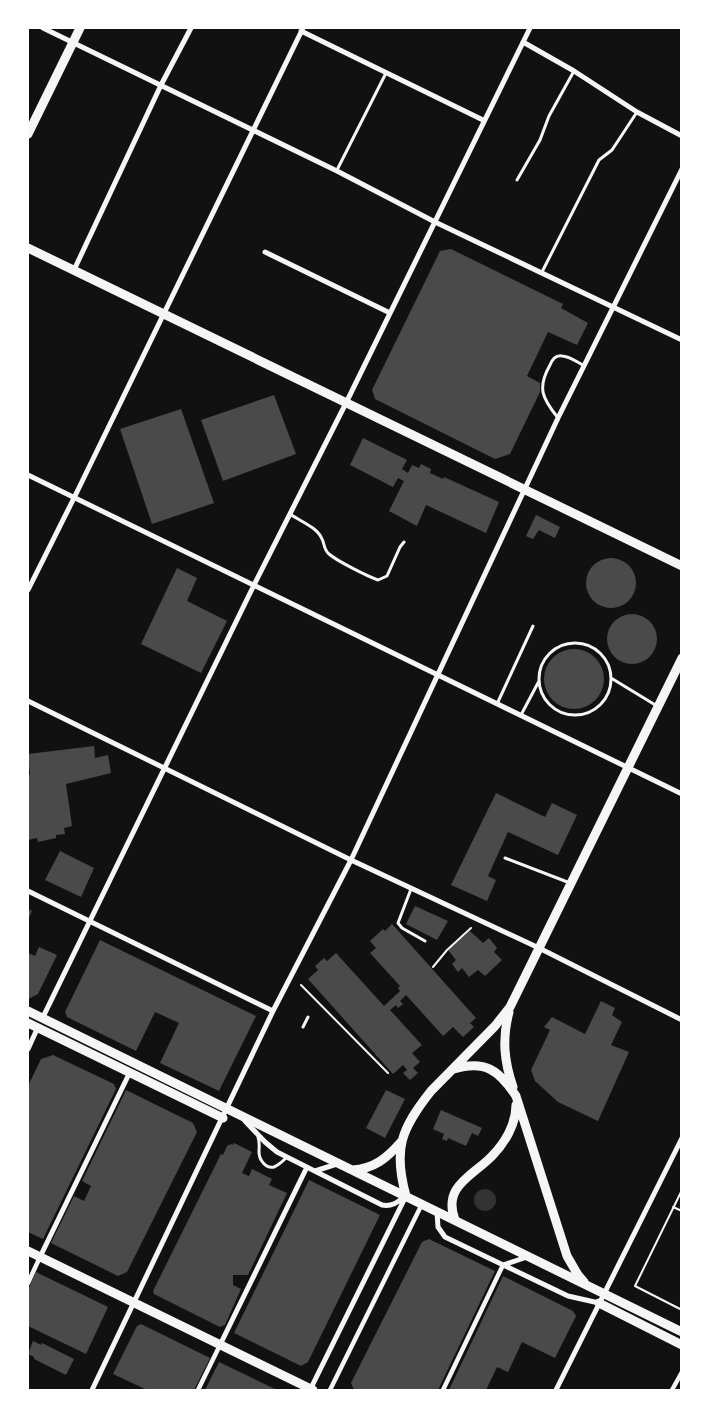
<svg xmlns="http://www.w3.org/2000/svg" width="709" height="1418" viewBox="0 0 709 1418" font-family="'Alegreya Sans',sans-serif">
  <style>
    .water { fill: #333 }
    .building { fill: #4a4a4a }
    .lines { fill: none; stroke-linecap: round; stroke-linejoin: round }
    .path { stroke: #f5f5f5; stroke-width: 2 }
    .service { stroke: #f5f5f5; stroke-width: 3 }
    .pedestrian { stroke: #f5f5f5; stroke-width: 4.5 }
    .minor { stroke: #f5f5f5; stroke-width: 5 }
    .tertiary { stroke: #f5f5f5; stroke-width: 9 }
  </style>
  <rect width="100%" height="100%" fill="#111"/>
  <path class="water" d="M474 1200a11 11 0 1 1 22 0a11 11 0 1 1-22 0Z"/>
  <path class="building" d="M451,249L563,304L561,308L588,323L577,345L548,332L527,376L540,383V392L510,454L495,459L375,399L372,390L440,251Z
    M274,395L296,454L223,481L201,420Z
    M181,409L214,503L152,524L120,429Z
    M363,438L407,460L402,469L408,473L412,465L419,468L421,464L431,469L430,473L443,479L444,477L499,502L486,533L426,505L417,526L389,511L404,481L398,478L393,487L350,465Z
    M536,515L560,527L555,538L539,530L533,539L526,536Z
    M586 583a25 25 0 1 1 50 0a25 25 0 1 1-50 0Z
    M177,568L197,578L187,601L227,621L201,673L141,644Z
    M607 639a25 25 0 1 1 50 0a25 25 0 1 1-50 0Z
    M544 679a30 30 0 1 1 60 0a30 30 0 1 1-60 0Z
    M94,746L95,758L108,755L111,773L66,784L72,826L64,828L65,834L56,835V838L38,842L37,838L28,840V775H30L28,754Z
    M496,793L545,817L552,803L577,815L558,855L508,832L488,876L496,880L487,901L451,885Z
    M60,851L94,868L81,897L45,880Z
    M415,906L448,921L437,940L406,924Z
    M28,909L32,911L28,920Z
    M392,924L476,1018L470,1023L474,1027L463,1037L453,1027L443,1036L406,995L400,1001L403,1004L398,1008L396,1005L390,1010L422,1045L412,1053L420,1062L413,1068L418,1073L410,1080L403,1073L407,1070L403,1065L393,1074L308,979L318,970L315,966L324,958L327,961L336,953L384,1006L400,991L398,988L400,986L370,953L376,948L370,941L383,929L385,931Z
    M470,931L483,943L489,938L497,948L494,952L502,960L485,976L478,970L469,977L462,968L458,972L452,964L456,960L448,950Z
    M100,940L256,1016L219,1091L160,1063L179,1023L155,1012L136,1051L67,1017L65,1012Z
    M39,947L57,955L38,994L28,999V953L35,956Z
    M601,1001L615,1008L612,1015L622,1022L611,1045L629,1052L598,1121L558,1102L535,1081L531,1070L550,1030L544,1027L552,1017L585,1034Z
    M53,1055L114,1084L116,1089L43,1239L28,1232V1086L41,1059Z
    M126,1090L193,1123L197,1132L127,1272L118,1276L51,1243L74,1196L84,1201L91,1186L82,1181Z
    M386,1090L405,1099L385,1138L366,1128Z
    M441,1110L482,1128L478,1136L472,1133L466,1146L448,1138L447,1141L442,1139L444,1134L433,1129Z
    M234,1143L252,1152L242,1173L249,1176L252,1169L272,1179L269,1185L287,1193L248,1275H233V1285L241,1289L225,1325L220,1327L154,1294L153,1291L221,1154L223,1155L227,1146L231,1144L233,1145Z
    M309,1180L380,1215L308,1362L301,1366L234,1333Z
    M429,1239L495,1271L438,1390H354L351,1383L422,1242Z
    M36,1272L108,1307L86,1354L28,1326V1290Z
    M503,1276L573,1311L576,1316L555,1358L522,1342L508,1372L497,1367L486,1390H449Z
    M141,1324L210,1358L194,1390H147L113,1374L137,1326Z
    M33,1341L41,1345L42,1343L74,1359L66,1375L34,1359V1357L28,1354Z
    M219,1362L277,1390H205Z"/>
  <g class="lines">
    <path class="path" d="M433,967L447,950L471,928
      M301,985L388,1073
      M682,1190L635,1286L682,1310
      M673,1207L682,1211"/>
    <path class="service" d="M337,170L386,73
      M517,180L540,140L549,116L574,71
      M542,272L599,160L612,150L637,112
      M558,418C542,398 537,388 550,365C552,360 556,355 562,356C569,356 577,362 583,365
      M290,514C300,521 316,527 321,537C325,543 323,549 329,554C337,561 367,576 378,580L387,576L400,547L404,542
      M539 679a36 36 0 1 1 72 0a36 36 0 1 1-72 0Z
      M611,678L657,706
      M497,704L533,626
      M521,715L539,681
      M505,858L570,883
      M411,889L398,923L402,928L425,941
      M303,1027L308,1017
      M258,1137C260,1143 259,1146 259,1152C259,1160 266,1169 274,1167C279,1165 284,1160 287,1157"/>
    <path class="pedestrian" d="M28,1283L40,1257
      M198,1390L220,1345
      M330,1390L422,1204
      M443,1390L503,1265
      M672,1390L682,1372"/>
    <path class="minor" d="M43,28L337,171L435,222L682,340
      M301,31L483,120
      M523,42L574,71L637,112L682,136
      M265,252L390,313
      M74,270L161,85L191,28
      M28,475L682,794
      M28,590L74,498L303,28
      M28,701L351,860L539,948L682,1020
      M28,891L273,1011
      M42,1019L254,585L346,403L530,28
      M28,1049L38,1027
      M245,1121L265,1142L277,1152L382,1205C392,1207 398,1202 406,1196
      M315,1171L337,1164
      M437,1212L438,1227L445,1237L568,1296L599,1303
      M40,1257L130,1072
      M503,1265L527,1257
      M220,1345L307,1167
      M92,1390L273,1011L351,860L558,418L682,169
      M310,1390L406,1196
      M556,1390L682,1138"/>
    <path class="tertiary" d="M28,134L80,28
      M28,248L682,566
      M28,1011L682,1332
      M509,1012C502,1039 504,1061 513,1087
      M28,1023L223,1118
      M454,1069C485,1060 499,1070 516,1096L567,1256L578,1275L584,1282
      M352,1170C374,1169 387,1158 401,1142
      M406,1196C393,1149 401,1129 431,1091L495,1026L510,1007L682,658
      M455,1220C442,1186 473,1176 492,1156C505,1143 516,1124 516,1105
      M28,1251L313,1390
      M599,1303L682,1345"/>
  </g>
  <rect width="709" height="1418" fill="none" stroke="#ffffff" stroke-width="58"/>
</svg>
